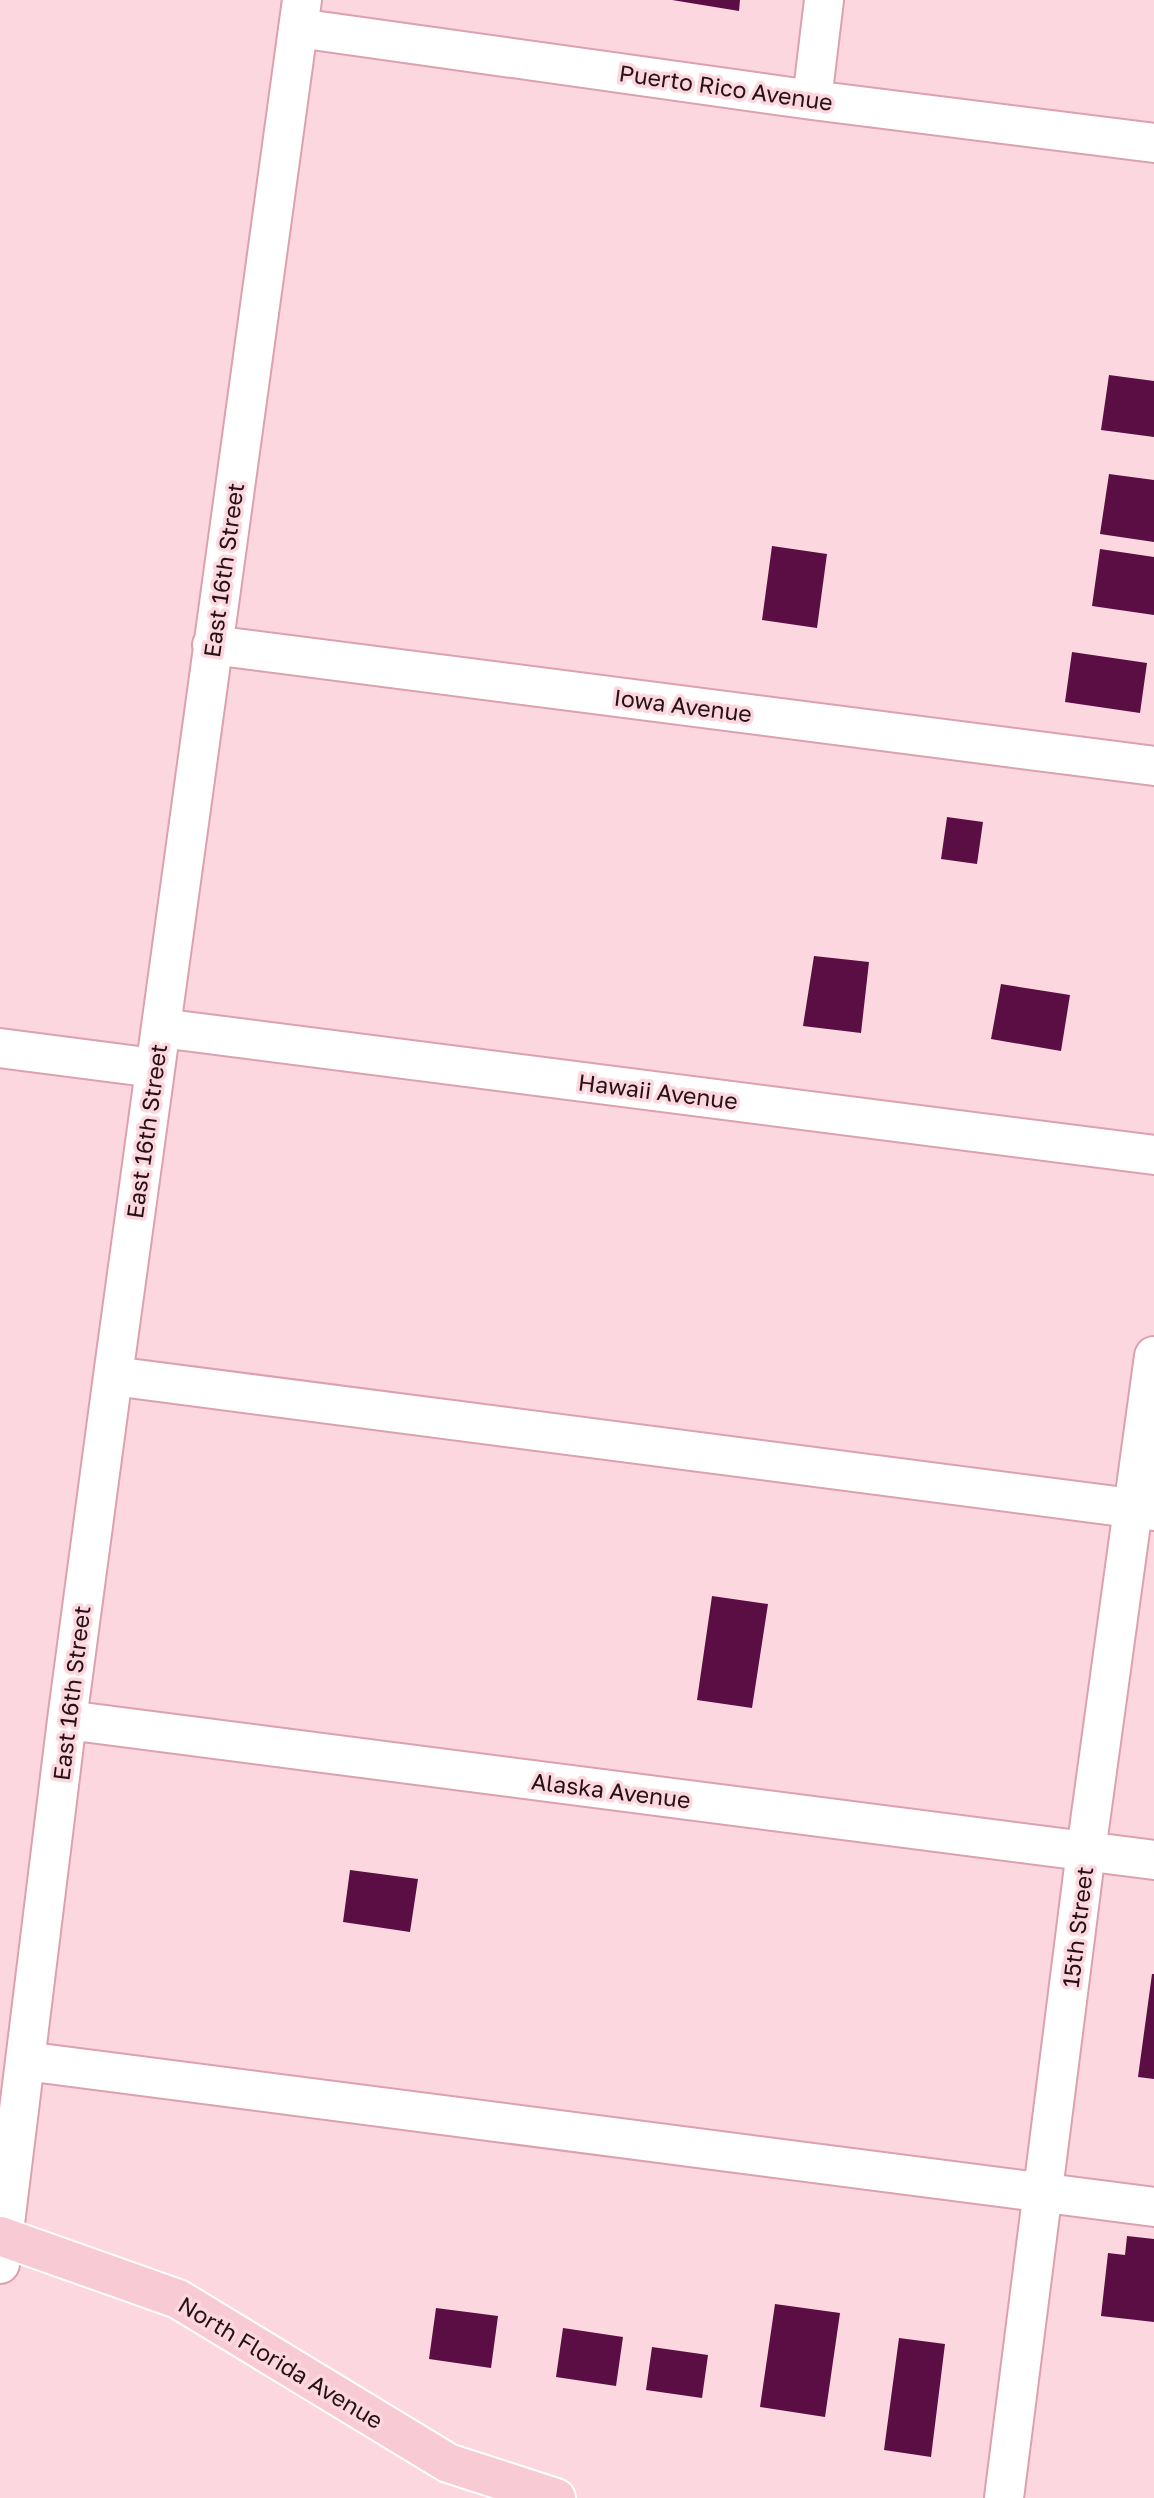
<svg xmlns="http://www.w3.org/2000/svg" width="1154" height="2498" font-family="'Golos Text',sans-serif">
<style>
.building{fill:#5b0e43}
.lines{fill:none;stroke-linecap:round;stroke-linejoin:round}
.minor-casing{stroke:#dba1ae;stroke-width:42}
.major-casing{stroke:#fff;stroke-width:42}
.minor{stroke:#fff;stroke-width:38}
.major{stroke:#f8cad4;stroke-width:38}
.labels{text-anchor:middle;dominant-baseline:central;stroke-width:7;stroke-linejoin:round;paint-order:stroke}
.street-label{font-size:23px;fill:#261116;stroke:#fdd7df}
</style>
<rect width="100%" height="100%" fill="#fdd7df"/>
<!-- building -->
<path class="building" d="M 672,0 L 740,0 L 739,11 Z
M 1109,375 L 1154,381 L 1154,437 L 1101,430 Z
M 1109,474 L 1154,480 L 1154,542 L 1100,534 Z
M 772,546 L 827,554 L 817,628 L 762,620 Z
M 1100,549 L 1154,557 L 1154,615 L 1092,606 Z
M 1072,652 L 1147,663 L 1140,713 L 1065,702 Z
M 947,817 L 983,822 L 977,864 L 941,859 Z
M 814,956 L 869,962 L 861,1033 L 803,1026 Z
M 1001,984 L 1070,995 L 1061,1051 L 991,1039 Z
M 712,1596 L 768,1604 L 752,1708 L 697,1700 Z
M 350,1870 L 418,1879 L 410,1932 L 343,1922 Z
M 1152,1974 L 1154,1974 L 1154,2079 L 1138,2077 Z
M 1127,2236 L 1154,2239 L 1154,2322 L 1101,2316 L 1108,2253 L 1125,2255 Z
M 775,2304 L 840,2313 L 825,2417 L 760,2407 Z
M 436,2308 L 498,2316 L 491,2368 L 429,2359 Z
M 563,2328 L 623,2337 L 616,2386 L 556,2377 Z
M 899,2338 L 945,2344 L 931,2457 L 884,2450 Z
M 652,2347 L 708,2355 L 702,2398 L 646,2390 Z"/>
<g class="lines">
<defs>
<path id="minor" d="M 298,28 L 812,100 L 1154,143
M 812,100 L 824,0
M 212,645 L 1154,766
M 161,1028 L 1154,1155
M 0,1048 L 154,1068
M 113,1376 L 1154,1511
M 67,1720 L 1154,1860
M 25,2061 L 1154,2207
M 0,2264 L 67,1720 L 113,1376 L 302,0
M 1004,2498 L 1086,1851 L 1154,1356"/>
<path id="major" d="M 0,2236 L 178,2299 L 448,2463 L 556,2498"/>
</defs>
<!-- minor casing -->
<use href="#minor" class="minor-casing"/>
<!-- major casing -->
<use href="#major" class="major-casing"/>
<!-- minor -->
<use href="#minor" class="minor"/>
<!-- major -->
<use href="#major" class="major"/>
</g>
<g class="labels">
<!-- street labels -->
<g class="street-label">
<text transform="translate(726 87) rotate(8)">Puerto Rico Avenue</text>
<text transform="translate(223 570) rotate(-82)">East 16th Street</text>
<text transform="translate(683 705) rotate(7)">Iowa Avenue</text>
<text transform="translate(658 1091) rotate(7)">Hawaii Avenue</text>
<text transform="translate(146 1131) rotate(-82)">East 16th Street</text>
<text transform="translate(71 1693) rotate(-83)">East 16th Street</text>
<text transform="translate(611 1790) rotate(7)">Alaska Avenue</text>
<text transform="translate(1077 1927) rotate(-83)">15th Street</text>
<text transform="translate(281 2362) rotate(31)">North Florida Avenue</text>
</g>
</g>
</svg>
